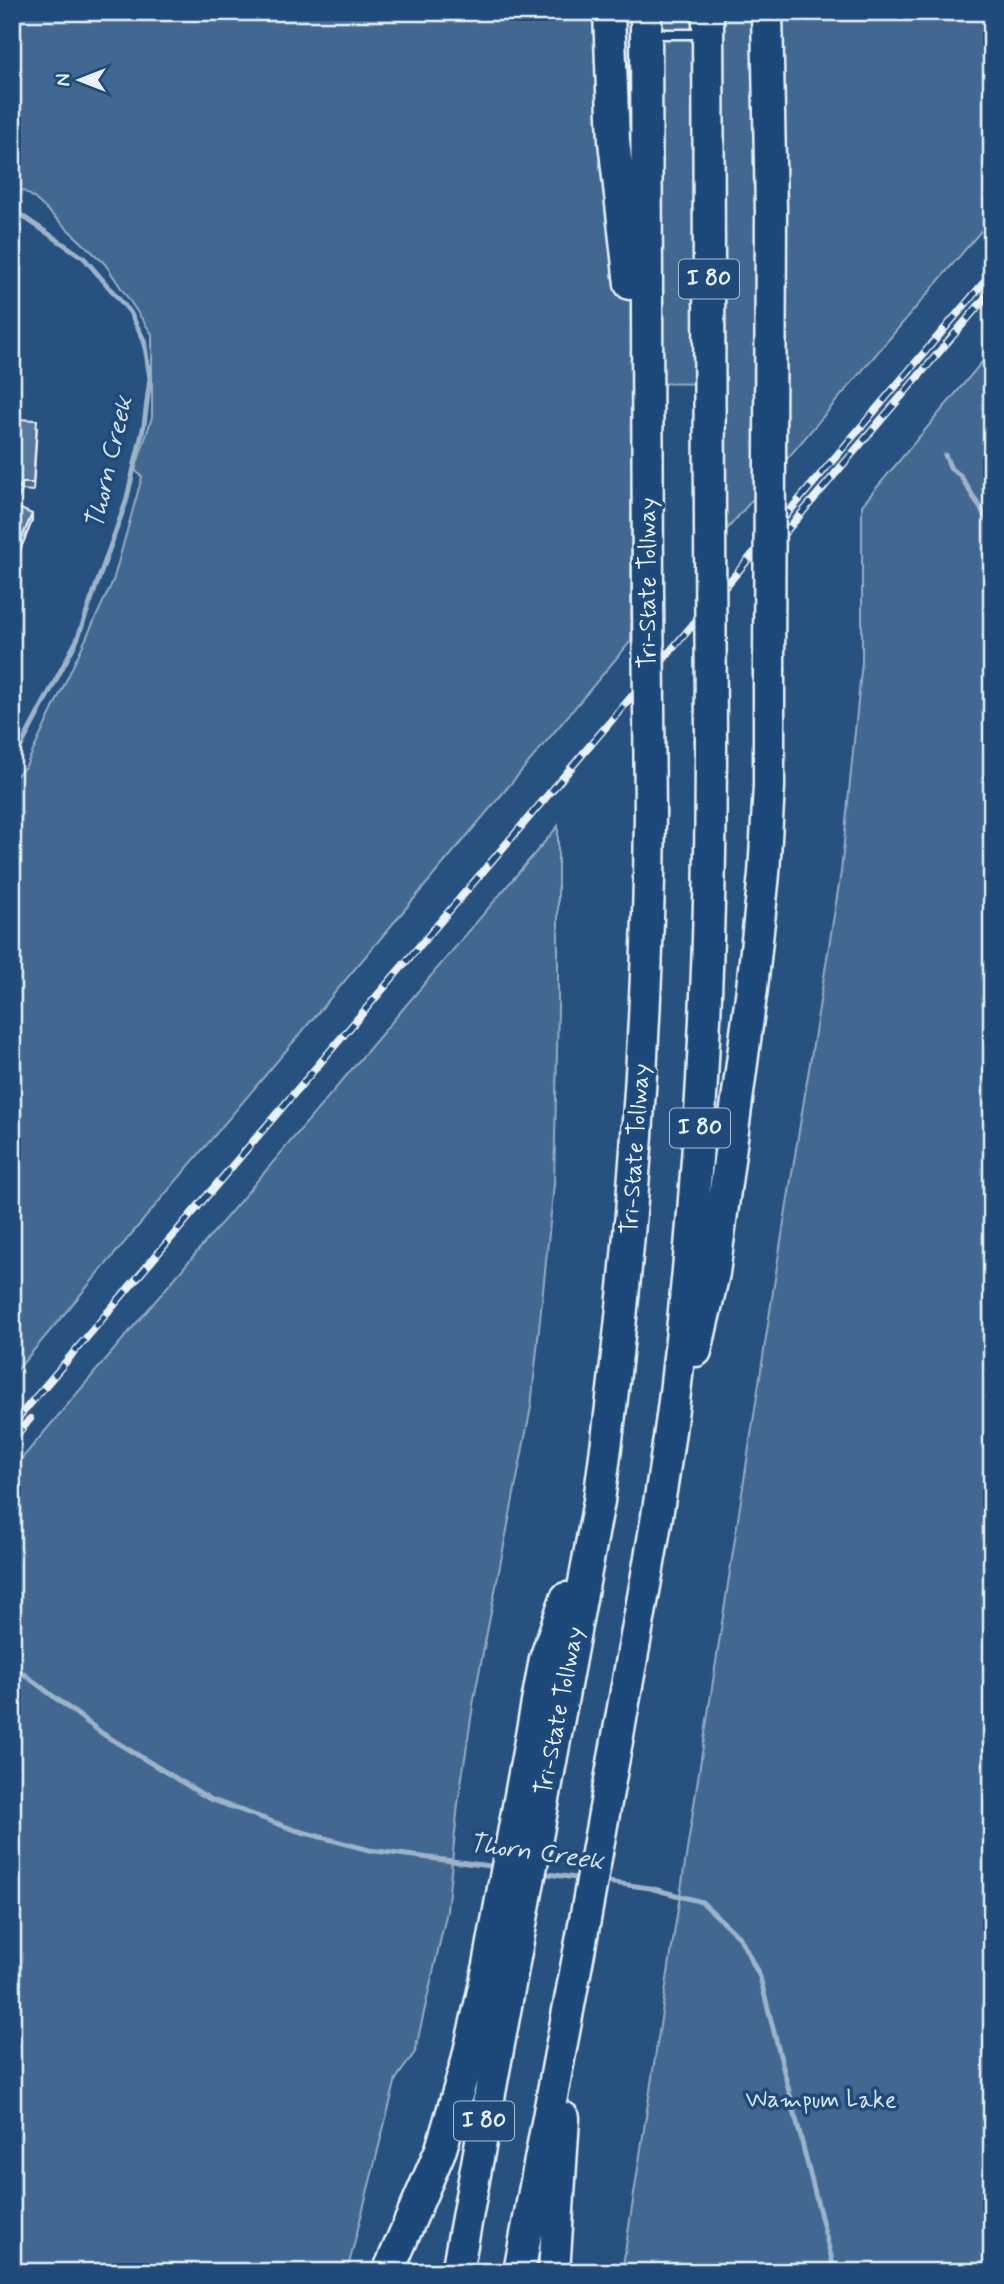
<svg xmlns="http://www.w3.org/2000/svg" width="1004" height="2284" font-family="Mynerve,sans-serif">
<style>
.green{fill:#436891;stroke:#96acc4;stroke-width:2}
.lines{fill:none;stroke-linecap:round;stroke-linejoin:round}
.stream{stroke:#9db3c9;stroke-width:5}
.lane-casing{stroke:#e8f1f8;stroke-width:13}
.highway-casing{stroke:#e8f1f8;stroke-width:35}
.path{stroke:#e8f1f8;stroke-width:2.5;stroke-dasharray:2 5;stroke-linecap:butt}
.lane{stroke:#1f4a7a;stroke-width:8}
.highway{stroke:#1f4a7a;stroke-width:30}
.rail-casing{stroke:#e8f1f8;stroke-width:8}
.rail{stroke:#1f4a7a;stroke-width:5;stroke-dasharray:16;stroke-linecap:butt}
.highway-bridge-casing{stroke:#e8f1f8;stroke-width:35;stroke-linecap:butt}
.highway-bridge{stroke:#1f4a7a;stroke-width:30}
.wall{fill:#4b6787;stroke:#e8f1f8;stroke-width:2}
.shaded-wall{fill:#3d546e;stroke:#e8f1f8;stroke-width:2}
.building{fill:#57789d;stroke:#e8f1f8;stroke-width:2}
.labels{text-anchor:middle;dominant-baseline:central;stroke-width:7;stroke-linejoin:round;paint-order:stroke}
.shield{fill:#1f4a7a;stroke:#acbfd2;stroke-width:2}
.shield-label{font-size:23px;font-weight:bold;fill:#e8f1f8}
.street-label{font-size:24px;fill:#e8f1f8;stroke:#1f4a7a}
.park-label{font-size:24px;fill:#d8e3ee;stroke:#1f4a7a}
.water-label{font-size:26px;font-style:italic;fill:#d5e2ec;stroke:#1f4a7a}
</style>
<rect width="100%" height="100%" fill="#27517f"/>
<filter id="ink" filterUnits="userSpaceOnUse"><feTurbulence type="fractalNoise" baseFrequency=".0143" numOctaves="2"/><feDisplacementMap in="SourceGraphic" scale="14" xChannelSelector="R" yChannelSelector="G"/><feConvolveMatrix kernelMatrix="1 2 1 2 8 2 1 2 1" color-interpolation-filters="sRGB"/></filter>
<g filter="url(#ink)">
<!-- green -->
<path class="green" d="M 12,12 L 992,12 L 992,218 L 724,533 L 721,384 L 632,383 L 631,641 L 12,1376 L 12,780 L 26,766 L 113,581 L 142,477 L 135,470 L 152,417 L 152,334 L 105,264 L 33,197 L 12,184 Z
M 992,350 L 992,2272 L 622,2272 L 777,1266 L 841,872 L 862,661 L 862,505 Z
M 558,826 L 558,1009 L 554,1184 L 531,1407 L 474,1699 L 458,1804 L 447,1911 L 415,2052 L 396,2079 L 348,2268 L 344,2272 L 12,2272 L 12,1470 Z"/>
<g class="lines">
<!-- stream -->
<path class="stream" d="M 12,209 L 84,258 L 130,312 L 144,340 L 150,378 L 144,425 L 126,502 L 77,640 L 12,763
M 945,455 L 951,469 L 960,475 L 992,527
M 12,1665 L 103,1734 L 210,1799 L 295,1830 L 369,1850 L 497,1867
M 541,1873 L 583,1879
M 600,1881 L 650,1888 L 702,1902 L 740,1938 L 760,1977 L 835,2272"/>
<defs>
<path id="lane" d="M 652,34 L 702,34"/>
<path id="highway" d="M 609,12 L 614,141 L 630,284
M 646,12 L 648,596
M 708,12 L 710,524
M 767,12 L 771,212 L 770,457
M 696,1351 L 714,1273 L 752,988 L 764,874 L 769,786 L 769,671
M 388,2272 L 441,2149 L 466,2065 L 489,1965 L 545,1659 L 566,1598
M 457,2272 L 599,1501 C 630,1273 648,1044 650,814
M 519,2272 C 554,2091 587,1911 619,1730 C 639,1618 661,1506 675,1393 C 701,1176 711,962 711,743
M 554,2272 L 564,2118"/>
</defs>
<!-- lane casing -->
<use href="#lane" class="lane-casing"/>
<!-- highway casing -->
<use href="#highway" class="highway-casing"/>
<!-- path -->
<path class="path" d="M 992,972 L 989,1005 L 992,1020"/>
<!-- lane -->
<use href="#lane" class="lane"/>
<!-- highway -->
<use href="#highway" class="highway"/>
<defs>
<path id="rail" d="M 759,563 L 992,290
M 12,1425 L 992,273
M 12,1440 L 30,1419"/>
</defs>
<!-- rail casing -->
<use href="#rail" class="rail-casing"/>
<!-- rail -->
<use href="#rail" class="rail"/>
<defs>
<path id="highway-bridge" d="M 710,524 L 711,743
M 648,596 L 650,814
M 769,671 L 770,457"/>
</defs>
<!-- highway-bridge casing -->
<use href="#highway-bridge" class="highway-bridge-casing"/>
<!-- highway-bridge -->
<use href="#highway-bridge" class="highway-bridge"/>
</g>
<!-- wall -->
<path class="wall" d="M 12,419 L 37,428 L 33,491 L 22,490 L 14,506 L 32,521 L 13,567 Z"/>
<!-- shaded-wall -->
<path class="shaded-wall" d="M 22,483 L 22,490 L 12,510 L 12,502 Z
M 32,514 L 32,521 L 13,567 L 13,559 Z"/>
<!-- building -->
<path class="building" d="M 12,419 L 37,420 L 33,483 L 22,483 L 12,502 Z
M 12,505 L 32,514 L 13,559 L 12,559 Z"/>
</g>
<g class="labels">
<!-- shield labels -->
<g class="shield">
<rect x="679" y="259.5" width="60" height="39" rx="5"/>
<rect x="670" y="1108.5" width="60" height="39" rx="5"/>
<rect x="454" y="2101.5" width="60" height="39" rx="5"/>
</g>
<g class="shield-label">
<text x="709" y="279">I 80</text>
<text x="700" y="1128">I 80</text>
<text x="484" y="2121">I 80</text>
</g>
<!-- street labels -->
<g class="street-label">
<text transform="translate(648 583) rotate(-90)">Tri-State Tollway</text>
<text transform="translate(636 1149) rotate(-86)">Tri-State Tollway</text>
<text transform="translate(560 1711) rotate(-79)">Tri-State Tollway</text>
</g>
<!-- park labels -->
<g class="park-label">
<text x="821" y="2100">Wampum Lake</text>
</g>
<!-- water labels -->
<g class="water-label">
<text transform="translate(110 463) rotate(-77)">Thorn Creek</text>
<text transform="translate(536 1853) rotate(8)">Thorn Creek</text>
</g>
</g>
<!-- margin -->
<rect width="1004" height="2284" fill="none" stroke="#1f4a7a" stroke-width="42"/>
<rect x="21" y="21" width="962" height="2242" fill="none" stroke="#e8f1f8" stroke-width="2.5" filter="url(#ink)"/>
<!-- north arrow -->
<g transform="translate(80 80) rotate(270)" stroke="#1f4a7a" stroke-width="5" paint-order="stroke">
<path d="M0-5L12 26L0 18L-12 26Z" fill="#e8f1f8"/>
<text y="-10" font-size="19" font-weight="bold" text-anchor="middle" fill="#e8f1f8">N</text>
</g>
</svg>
